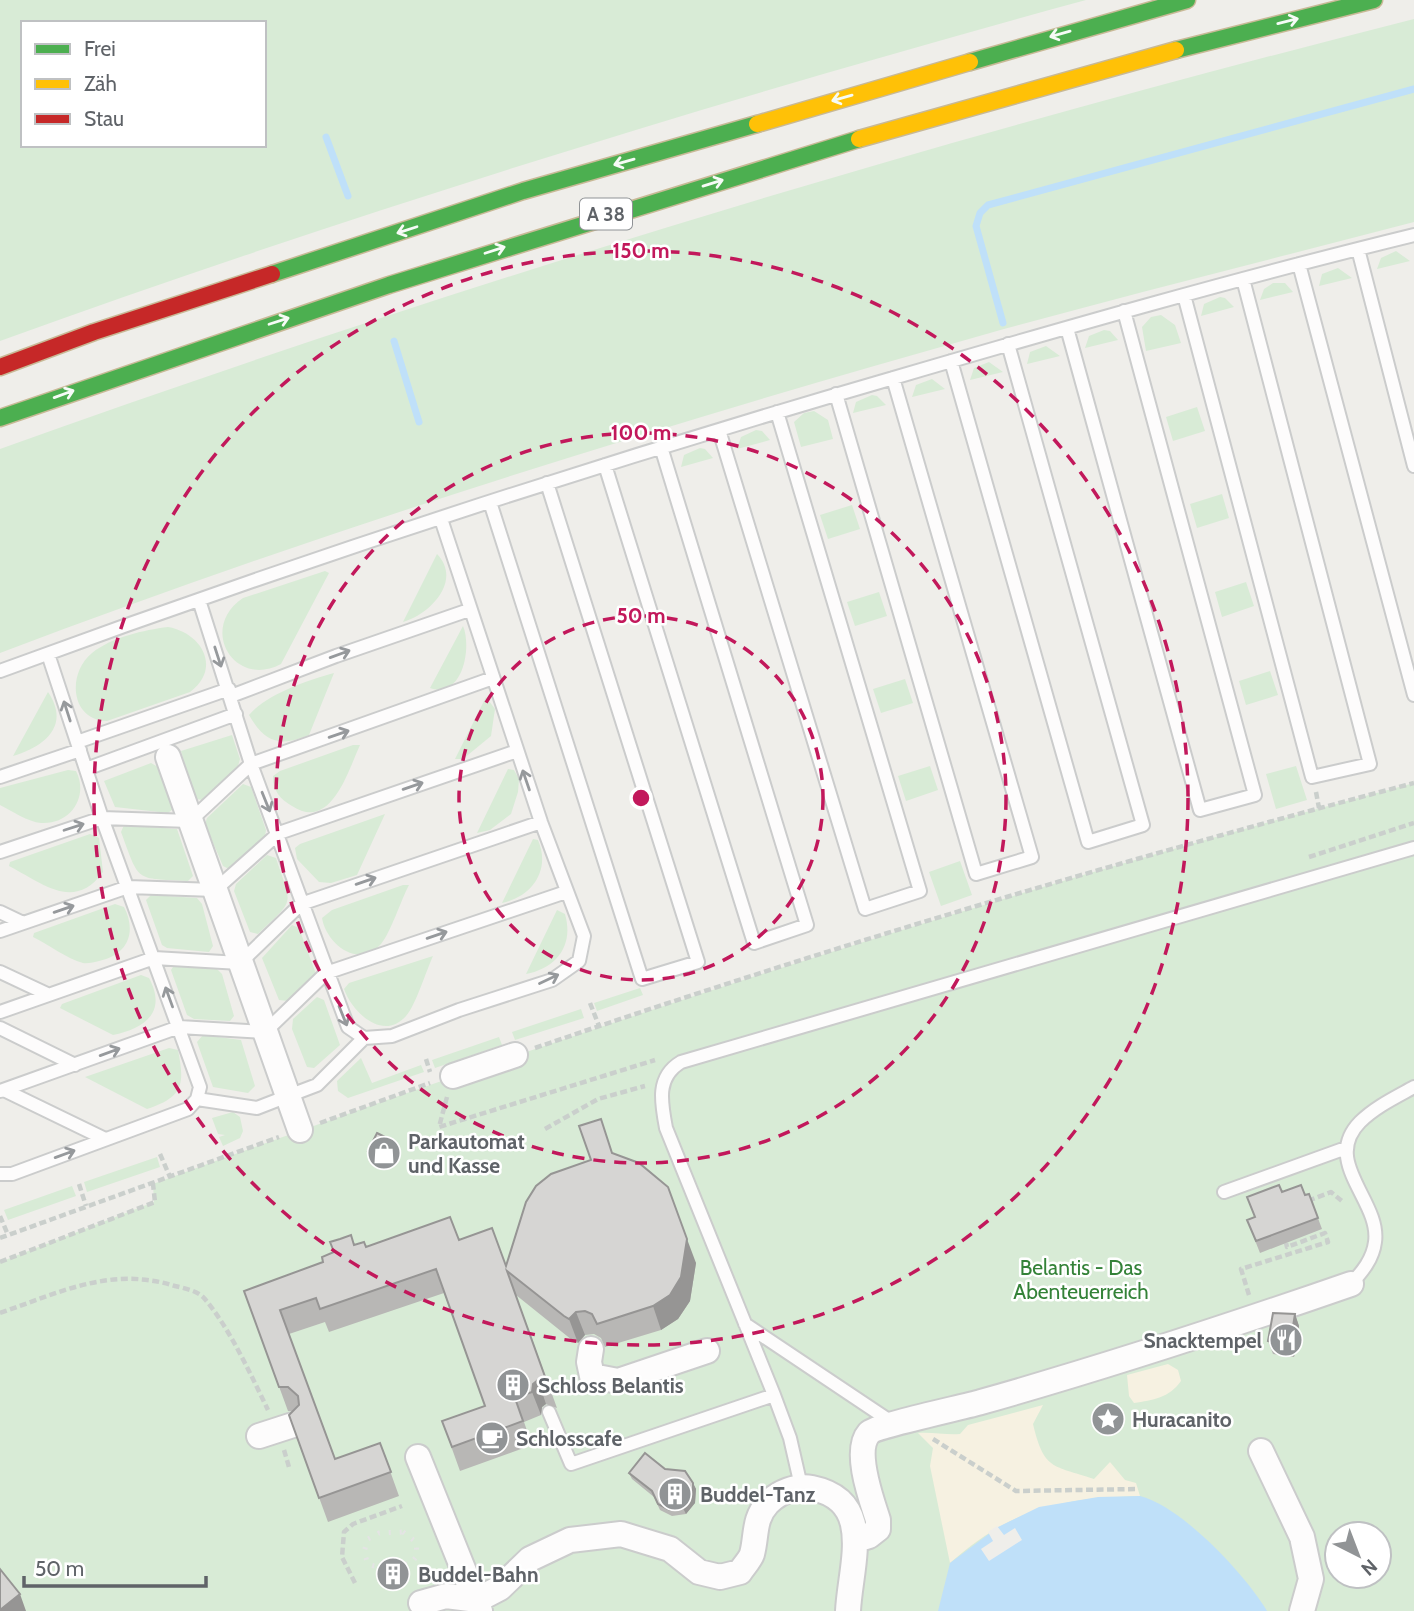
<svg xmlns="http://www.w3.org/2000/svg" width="1414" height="1611" font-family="Cabin,sans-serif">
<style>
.green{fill:#d8ebd6;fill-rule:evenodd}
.sand{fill:#f6f1e1}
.water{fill:#bfe0f9}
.pier{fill:#efeeea}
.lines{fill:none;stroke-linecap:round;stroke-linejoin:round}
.stream{stroke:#bfe0f9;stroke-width:7}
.lane-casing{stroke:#cbcccc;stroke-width:16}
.street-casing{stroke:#cbcccc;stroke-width:28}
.fast-casing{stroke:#c8b996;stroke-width:19}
.slow-casing{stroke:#c8b996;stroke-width:19}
.jam-casing{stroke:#c8b996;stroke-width:19}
.path{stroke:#cacfcc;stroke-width:4.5;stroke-dasharray:7 3.5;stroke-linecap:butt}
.lane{stroke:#fdfcfc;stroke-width:12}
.street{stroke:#fdfcfc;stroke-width:24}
.fast{stroke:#4caf50;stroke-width:16}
.slow{stroke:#ffc107;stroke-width:16}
.jam{stroke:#c62828;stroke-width:16}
.rail{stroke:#e4e4e4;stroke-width:5;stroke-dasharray:2 9;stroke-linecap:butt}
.wall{fill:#b8b7b5}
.shaded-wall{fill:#969594}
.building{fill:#d6d5d3;stroke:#969594;stroke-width:2}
.oneway{stroke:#f6fbf6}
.oneway2{stroke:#96999c}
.ring{fill:none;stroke:#c2185b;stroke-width:3.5;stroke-dasharray:12 9}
.labels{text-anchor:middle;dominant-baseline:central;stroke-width:5;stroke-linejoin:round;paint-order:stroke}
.shield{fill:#fff;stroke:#8f9295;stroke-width:2}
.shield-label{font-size:19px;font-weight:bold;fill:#5f6368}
.poi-label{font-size:21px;font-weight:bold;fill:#5f6368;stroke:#fff;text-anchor:start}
.park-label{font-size:21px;fill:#348238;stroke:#fff}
.centre{fill:#c2185b;stroke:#fff;stroke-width:3.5}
.ring-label{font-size:21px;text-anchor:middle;font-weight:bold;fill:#c2185b;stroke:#fff;stroke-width:5;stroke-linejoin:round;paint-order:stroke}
</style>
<rect width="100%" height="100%" fill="#efeeea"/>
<!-- green -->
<path class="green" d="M 0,0 L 1086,0 C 720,100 357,212 0,341 ZM 23,23 L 264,23 L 264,145 L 23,145 Z
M 1414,19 L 1414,222 C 1273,259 1130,294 990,333 C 656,427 324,530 0,653 L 0,449 C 464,282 936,140 1414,19 Z
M 1396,251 L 1410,261 L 1377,269 L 1381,258 Z
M 1338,268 L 1352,278 L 1319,286 L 1322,274 Z
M 1273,283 L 1285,283 L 1293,292 L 1260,300 L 1264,289 Z
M 1220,297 L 1225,298 L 1234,307 L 1201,316 L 1204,304 Z
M 1161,315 L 1175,325 L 1181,343 L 1146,351 L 1142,327 L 1151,317 Z
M 1104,330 L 1110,331 L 1118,340 L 1085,348 L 1089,336 Z
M 1046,346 L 1060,356 L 1027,364 L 1030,352 Z
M 989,362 L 1003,372 L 970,380 L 974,368 Z
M 932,379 L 945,389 L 912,397 L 916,385 Z
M 872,395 L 877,396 L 886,405 L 853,413 L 856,402 Z
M 1197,407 L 1205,431 L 1173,441 L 1166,417 Z
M 814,411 L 828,420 L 833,439 L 801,447 L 794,422 L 804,413 Z
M 756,430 L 762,431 L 770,440 L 737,449 L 741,437 Z
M 700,448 L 705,449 L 713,458 L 681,467 L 684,455 Z
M 1222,494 L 1229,518 L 1197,528 L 1190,504 Z
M 852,505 L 860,529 L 828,539 L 820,515 Z
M 437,554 C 463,581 429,615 403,622 Z
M 325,571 L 329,573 L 281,664 C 234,689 198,628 243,598 Z
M 1246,582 L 1254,606 L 1222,617 L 1215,592 Z
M 879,592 L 887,616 L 855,626 L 847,602 Z
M 463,626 C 472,647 463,699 430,688 Z
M 168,627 C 202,633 222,668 190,692 L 107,721 C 70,720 67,673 92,653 C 112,637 144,630 168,627 Z
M 1270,671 L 1278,695 L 1246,705 L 1239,681 Z
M 334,673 L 309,735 C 280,747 265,743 249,715 C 267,694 308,680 334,673 Z
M 905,679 L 913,703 L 881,713 L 873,689 Z
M 48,692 C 71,726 44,747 13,756 Z
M 486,697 L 495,709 L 491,736 L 463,759 L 455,759 Z
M 232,735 L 240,759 L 238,766 L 203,800 L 195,799 L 181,751 Z
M 353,745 L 360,745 C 348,771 331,832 292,806 C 280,799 273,791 273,776 L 280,771 Z
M 151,763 L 158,767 L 173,809 L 168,813 L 115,807 L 104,781 Z
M 930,766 L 938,790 L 906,801 L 898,776 Z
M 1296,766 L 1307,800 L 1276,809 L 1266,774 Z
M 508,769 L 514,770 L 519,779 L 518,792 L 511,814 L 490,830 L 477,833 Z
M 68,770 L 76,771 C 89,796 71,825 41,823 C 28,822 12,811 0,805 L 0,788 Z
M 1414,783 L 1414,1611 L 0,1611 L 0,1262 L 154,1202 L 153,1184 C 568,1032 987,895 1414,783 ZM 1337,1534 L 1379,1534 L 1379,1576 L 1337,1576 Z
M 243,784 L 251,787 L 266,830 L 265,837 L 229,869 L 223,866 L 205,824 L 207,818 Z
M 385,814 L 357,875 L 331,883 L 319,882 L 297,859 L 295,848 L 300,844 Z
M 124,825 L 177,829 L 193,876 L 188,881 C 134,878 140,883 121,832 Z
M 90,834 L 99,838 L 103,872 C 74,912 42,883 9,866 L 10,862 Z
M 533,839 L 538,840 C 551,870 532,897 502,903 Z
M 267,855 L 276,858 C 292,907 296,898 258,934 L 250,932 L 234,891 L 236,884 Z
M 960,861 L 972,895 L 941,906 L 929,872 Z
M 403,885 L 409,885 C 401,900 391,932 381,944 C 358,970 326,943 322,918 L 332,910 Z
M 151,895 L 197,898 L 202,904 L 213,946 L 209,952 L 167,948 L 162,945 L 146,900 Z
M 115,904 L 124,907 C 137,932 128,955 99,961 C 95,962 87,964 83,963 C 67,959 48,944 33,937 L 34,933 Z
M 557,910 L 565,914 C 574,945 557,968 526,974 Z
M 292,925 L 299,928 L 316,974 L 288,1001 L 279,1000 L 262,958 Z
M 433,956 C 426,971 416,1005 406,1016 C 383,1042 352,1012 344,989 L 349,983 Z
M 175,964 L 216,968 L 222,974 L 234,1016 L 230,1021 L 194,1019 L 187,1015 L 171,970 Z
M 141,975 L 149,978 C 168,1013 143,1029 113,1035 L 60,1008 L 62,1004 Z
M 640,988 L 643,995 L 597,1011 L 594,1003 Z
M 317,997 L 324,1000 L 340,1045 L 314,1068 L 307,1067 L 292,1029 L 293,1019 Z
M 581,1009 L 584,1018 L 515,1040 L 512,1032 Z
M 203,1035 L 241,1040 L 255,1086 L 248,1093 L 213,1087 L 197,1042 Z
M 499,1037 L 502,1045 L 435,1068 L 432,1060 Z
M 169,1048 L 178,1050 C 185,1085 183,1097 147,1109 L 85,1077 Z
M 361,1058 L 372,1083 L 421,1065 L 424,1072 L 348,1098 L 338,1091 L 337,1081 Z
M 233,1112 L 240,1117 L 243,1131 L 240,1138 L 223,1146 L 219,1137 L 225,1135 L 218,1134 L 212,1118 Z
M 157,1157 L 160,1167 L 87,1192 L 84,1182 Z
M 72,1186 L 76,1196 L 8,1220 L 4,1210 Z"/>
<!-- sand -->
<path class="sand" d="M 1168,1364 L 1178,1370 L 1181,1381 C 1169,1398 1153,1400 1134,1403 L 1129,1396 L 1127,1375 Z
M 1043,1405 L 1033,1424 C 1044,1470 1052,1465 1094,1479 L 1110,1462 L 1125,1480 L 1136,1483 L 1140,1496 C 1060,1498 1011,1509 950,1563 L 930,1466 L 933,1448 L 918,1433 C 933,1432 945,1435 960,1434 L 968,1425 Z"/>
<!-- water -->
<path class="water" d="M 1140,1496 C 1181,1506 1245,1574 1267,1611 L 938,1611 L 950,1563 L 998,1527 L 1039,1507 L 1098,1497 Z"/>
<!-- pier -->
<path class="pier" d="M 997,1526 L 1004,1535 L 1015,1528 L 1022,1540 L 989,1561 L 981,1549 L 993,1541 L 988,1532 Z"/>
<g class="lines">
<!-- stream -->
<path class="stream" d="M 326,137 L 348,196
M 1003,323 L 976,226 L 980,213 L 988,205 L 1414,89
M 394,341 L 419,422"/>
<defs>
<path id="lane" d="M 1358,249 L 1414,466
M 1299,264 L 1414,695
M 1184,295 L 1312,777 L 1370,764 L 1243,279
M 1067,328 L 1200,810 L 1255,795 L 1124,311
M 951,361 L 1088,842 L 1143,825 L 1008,344
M 836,394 L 976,874 L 1032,857 L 893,378
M 719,430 L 865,909 L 920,891 L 777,412
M 605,465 L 754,943 L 807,925 L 661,447
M 490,502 L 642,979 L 698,962 L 547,483
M 199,600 L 251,764 L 348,1027 L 364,1038 L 392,1036 L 459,1010 L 552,980 L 579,961 L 584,936 L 541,822 L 441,519
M 0,671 C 293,563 590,466 890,379 C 1064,328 1238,278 1414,235
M 231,696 L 336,656 L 469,610
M 77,742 L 229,689
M 86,769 L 236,714
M 0,777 L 80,750
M 0,852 L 102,818 L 190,821 L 251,764 L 493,678
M 0,912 L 23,923
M 0,931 L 128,887 L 215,890 L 279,833 L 517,751
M 0,972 L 47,994
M 0,1012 L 154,958 L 240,963 L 301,904 L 541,822
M 0,1028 L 75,1065
M 4,1090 L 105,1139
M 0,1091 L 179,1027 L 265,1032 L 326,973 L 566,892
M 197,1099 L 257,1108 L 288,1096 L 317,1085 L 364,1038
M 0,1174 L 12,1174 L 188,1109 L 197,1099 L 200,1087 L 102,818 L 48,654
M 1224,1192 L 1346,1148
M 1351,1284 C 1362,1272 1373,1259 1375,1242 C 1381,1201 1321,1162 1360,1122 C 1375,1107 1396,1097 1414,1087
M 745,1324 L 893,1423
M 549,1412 L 571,1464 L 774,1395
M 801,1486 L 790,1438 L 774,1395 L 666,1128 C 661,1102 656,1077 681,1062 L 1414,848"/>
<path id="street" d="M 168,757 L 300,1130
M 453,1076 L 515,1055
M 591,1349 L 589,1362 L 592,1376 L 618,1381 L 707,1351
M 259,1436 L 293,1425
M 1261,1451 L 1302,1537 L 1311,1579 L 1302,1611
M 418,1457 L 480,1611
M 856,1540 L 869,1536 L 878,1529 L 878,1520 C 872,1501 853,1451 869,1433 C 875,1426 964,1407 981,1402 C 1105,1367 1230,1326 1351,1284
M 421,1603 L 446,1596 L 477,1600 L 500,1588 L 530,1559 L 570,1540 L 621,1534 L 670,1549 L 699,1572 L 720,1577 L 740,1572 C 743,1567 750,1560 752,1554 C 757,1536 753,1519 768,1503 C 779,1492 796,1485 812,1488 C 876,1501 850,1566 848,1611"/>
<path id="fast" d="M 1176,50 L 1374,0
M 970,62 L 1187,0
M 272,274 L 523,191 L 757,124
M 0,418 L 389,285 L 859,139"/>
<path id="slow" d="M 757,124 L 970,62
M 859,139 L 1176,50"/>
<path id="jam" d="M 0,367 L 94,332 L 272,274"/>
</defs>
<!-- lane casing -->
<use href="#lane" class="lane-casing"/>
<!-- street casing -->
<use href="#street" class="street-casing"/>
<!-- fast casing -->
<use href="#fast" class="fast-casing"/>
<!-- slow casing -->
<use href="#slow" class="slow-casing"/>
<!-- jam casing -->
<use href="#jam" class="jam-casing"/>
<!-- path -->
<path class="path" d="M 1316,792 L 1319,808
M 1309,857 L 1414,823
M 590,1003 L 599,1026
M 535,1048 C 825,948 1118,861 1414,783
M 426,1059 L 430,1072
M 447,1097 L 439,1127 L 655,1060
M 320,1123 L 430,1083
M 545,1129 L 598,1099 L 645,1086
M 160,1154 L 170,1177
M 79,1184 L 86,1206
M 1308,1201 L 1331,1192 L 1343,1202
M 0,1216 L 8,1235
M 0,1238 L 279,1137
M 0,1262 L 155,1202 L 153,1184
M 1249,1295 L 1241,1269 L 1328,1242 L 1325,1233 L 1287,1247 L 1286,1243
M 0,1313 C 61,1292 111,1266 175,1286 C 184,1288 198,1291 204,1298 C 229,1327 251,1375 268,1410
M 933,1439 L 1016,1491 L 1137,1489
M 284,1450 L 289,1467
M 355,1583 L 342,1557 L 344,1532 L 353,1524 L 402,1506"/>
<!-- lane -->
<use href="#lane" class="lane"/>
<!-- street -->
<use href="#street" class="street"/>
<!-- fast -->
<use href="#fast" class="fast"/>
<!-- slow -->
<use href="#slow" class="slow"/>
<!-- jam -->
<use href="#jam" class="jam"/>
<!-- rail -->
<path class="rail" d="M 403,1532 L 416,1542 L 417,1556 L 410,1564 L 374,1566 L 368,1564 L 364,1552 L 368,1539 L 379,1533 Z"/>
</g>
<!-- wall -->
<path class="wall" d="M 398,1148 L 388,1166 L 370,1157 L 368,1151 Z
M 613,1153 L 696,1263 L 690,1301 L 678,1319 L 661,1330 L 605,1347 L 601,1338 L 594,1334 L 585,1335 L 578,1343 L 572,1340 L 516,1295 L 557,1408 L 546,1404 L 542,1407 L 541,1415 L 524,1422 L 532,1445 L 460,1471 L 442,1421 L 485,1406 L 444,1293 L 329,1332 L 325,1322 L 289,1334 L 335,1459 L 380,1443 L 399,1496 L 328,1522 L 289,1415 L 293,1411 L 288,1411 L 244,1291 L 366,1247 L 459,1240 L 506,1265 Z
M 1282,1192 L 1305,1195 L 1309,1194 L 1322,1229 L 1260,1253 L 1247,1220 L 1255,1217 Z
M 1295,1314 L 1299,1326 L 1294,1357 L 1273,1354 L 1268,1341 Z
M 665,1469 L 693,1483 L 696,1489 L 695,1503 L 686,1514 L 672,1516 L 660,1510 L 654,1497 L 632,1479 L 629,1473 Z"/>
<!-- shaded-wall -->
<path class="shaded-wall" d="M 395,1142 L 398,1148 L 388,1166 L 386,1160 Z
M 687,1239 L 696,1263 L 690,1301 L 678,1319 L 661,1330 L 653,1306 Z
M 576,1312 L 585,1335 L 578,1343 L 569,1319 Z
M 1295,1314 L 1299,1326 L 1294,1357 L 1290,1345 Z
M 538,1380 L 546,1404 L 542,1407 L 541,1415 L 532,1392 L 533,1384 Z
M 693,1483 L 696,1489 L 695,1503 L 686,1514 L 683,1508 Z
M 20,1594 L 26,1611 L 0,1611 L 0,1610 Z"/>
<!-- building -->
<path class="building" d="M 601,1119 L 612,1153 L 639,1163 L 668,1187 L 687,1239 L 681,1277 L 670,1295 L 653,1306 L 597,1324 L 592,1314 L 585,1311 L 576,1312 L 569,1319 L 564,1316 L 507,1271 L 548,1385 L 538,1380 L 533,1384 L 532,1392 L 515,1398 L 523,1421 L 452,1447 L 442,1421 L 485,1406 L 436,1269 L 320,1309 L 316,1298 L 280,1310 L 335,1459 L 380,1443 L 391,1472 L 319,1498 L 289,1415 L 299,1405 L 298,1396 L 288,1387 L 279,1387 L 244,1291 L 323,1262 L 322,1257 L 334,1252 L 330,1242 L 340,1239 L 351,1235 L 354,1245 L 364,1242 L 366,1247 L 450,1217 L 459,1240 L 492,1228 L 506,1266 L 526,1202 L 536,1186 L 551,1174 L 591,1160 L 579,1126 Z
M 377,1133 L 395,1142 L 386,1160 L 368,1151 Z
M 1279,1185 L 1282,1192 L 1301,1185 L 1305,1195 L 1309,1194 L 1318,1218 L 1256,1241 L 1247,1220 L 1255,1217 L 1247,1197 Z
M 1273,1313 L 1295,1314 L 1290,1345 L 1268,1341 Z
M 645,1453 L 665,1469 L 685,1471 L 693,1483 L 693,1497 L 683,1508 L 670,1510 L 658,1504 L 652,1491 L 629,1473 Z
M 0,1569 L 20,1594 L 0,1610 Z"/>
<!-- one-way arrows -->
<defs><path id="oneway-shaft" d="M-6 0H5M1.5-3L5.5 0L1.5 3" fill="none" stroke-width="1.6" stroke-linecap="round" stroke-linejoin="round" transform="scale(1.75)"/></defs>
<g class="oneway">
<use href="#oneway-shaft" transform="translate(1288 21) rotate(-14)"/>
<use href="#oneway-shaft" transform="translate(1060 34) rotate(164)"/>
<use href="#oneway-shaft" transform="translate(842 98) rotate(164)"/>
<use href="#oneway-shaft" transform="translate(624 162) rotate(164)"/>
<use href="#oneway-shaft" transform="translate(713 183) rotate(-17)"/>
<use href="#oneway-shaft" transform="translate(407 230) rotate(162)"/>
<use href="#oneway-shaft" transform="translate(495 250) rotate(-18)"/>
<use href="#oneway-shaft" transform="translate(279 321) rotate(-18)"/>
<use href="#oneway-shaft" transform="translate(64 394) rotate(-20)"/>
</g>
<g class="oneway2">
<use href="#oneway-shaft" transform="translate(340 654) rotate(-20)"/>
<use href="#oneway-shaft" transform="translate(218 657) rotate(72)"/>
<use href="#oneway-shaft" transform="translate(67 711) rotate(-108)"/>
<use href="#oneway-shaft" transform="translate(339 734) rotate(-19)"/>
<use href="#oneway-shaft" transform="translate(526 780) rotate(-109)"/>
<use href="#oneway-shaft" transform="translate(413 786) rotate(-19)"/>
<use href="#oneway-shaft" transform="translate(266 802) rotate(68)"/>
<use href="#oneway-shaft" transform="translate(74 827) rotate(-18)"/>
<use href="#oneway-shaft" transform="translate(366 881) rotate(-19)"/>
<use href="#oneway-shaft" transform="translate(64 909) rotate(-19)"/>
<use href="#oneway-shaft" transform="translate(437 935) rotate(-19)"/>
<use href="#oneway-shaft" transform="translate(549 979) rotate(-25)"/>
<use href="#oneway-shaft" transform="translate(169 997) rotate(-110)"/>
<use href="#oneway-shaft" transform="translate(343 1016) rotate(68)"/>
<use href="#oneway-shaft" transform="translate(110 1052) rotate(-20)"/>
<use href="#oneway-shaft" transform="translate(65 1154) rotate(-20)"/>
</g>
<!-- distance rings -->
<g class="ring">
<circle cx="641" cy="798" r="182"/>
<circle cx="641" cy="798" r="365"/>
<circle cx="641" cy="798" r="547"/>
</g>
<!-- icons -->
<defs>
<symbol id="shop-disc" viewBox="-11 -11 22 22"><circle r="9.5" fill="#919496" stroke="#fff"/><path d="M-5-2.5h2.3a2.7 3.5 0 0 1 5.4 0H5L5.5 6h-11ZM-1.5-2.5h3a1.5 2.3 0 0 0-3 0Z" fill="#fff"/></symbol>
<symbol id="restaurant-disc" viewBox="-11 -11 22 22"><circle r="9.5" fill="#919496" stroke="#fff"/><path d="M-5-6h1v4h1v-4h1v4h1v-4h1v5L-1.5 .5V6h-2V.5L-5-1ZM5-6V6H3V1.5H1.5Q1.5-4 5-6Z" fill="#fff"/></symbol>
<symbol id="building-disc" viewBox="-11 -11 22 22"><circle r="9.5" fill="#919496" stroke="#fff"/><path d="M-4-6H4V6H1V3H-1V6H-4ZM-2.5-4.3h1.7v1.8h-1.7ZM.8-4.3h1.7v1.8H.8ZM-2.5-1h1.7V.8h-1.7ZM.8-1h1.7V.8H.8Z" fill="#fff"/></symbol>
<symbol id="sight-disc" viewBox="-11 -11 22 22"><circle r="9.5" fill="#919496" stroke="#fff"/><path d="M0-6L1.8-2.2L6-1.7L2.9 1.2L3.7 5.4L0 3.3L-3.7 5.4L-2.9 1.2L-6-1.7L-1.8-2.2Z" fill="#fff"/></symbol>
<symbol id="cafe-disc" viewBox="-11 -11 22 22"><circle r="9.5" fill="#919496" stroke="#fff"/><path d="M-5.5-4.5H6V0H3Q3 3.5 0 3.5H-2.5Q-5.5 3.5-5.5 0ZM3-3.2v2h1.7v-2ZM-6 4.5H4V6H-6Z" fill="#fff"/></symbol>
</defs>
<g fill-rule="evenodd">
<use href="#shop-disc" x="365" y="1134" width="38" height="38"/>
<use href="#restaurant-disc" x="1267" y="1321" width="38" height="38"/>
<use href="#building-disc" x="494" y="1366" width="38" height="38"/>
<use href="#sight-disc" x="1089" y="1400" width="38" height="38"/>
<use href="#cafe-disc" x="473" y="1419" width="38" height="38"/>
<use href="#building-disc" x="656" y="1475" width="38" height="38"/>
<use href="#building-disc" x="374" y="1555" width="38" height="38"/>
</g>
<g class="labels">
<!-- shield labels -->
<rect class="shield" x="580" y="198.5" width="52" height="31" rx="5"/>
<g class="shield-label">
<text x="606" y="214">A 38</text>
</g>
<!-- poi labels -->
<g class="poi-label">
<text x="408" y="1141">Parkautomat<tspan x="408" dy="24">und Kasse</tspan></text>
<text x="1262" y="1340" text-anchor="end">Snacktempel</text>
<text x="538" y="1385">Schloss Belantis</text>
<text x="1132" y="1419">Huracanito</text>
<text x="516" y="1438">Schlosscafe</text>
<text x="700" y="1494">Buddel-Tanz</text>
<text x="418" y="1574">Buddel-Bahn</text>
</g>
<!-- park labels -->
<g class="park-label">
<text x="1081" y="1267">Belantis - Das<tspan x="1081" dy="24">Abenteuerreich</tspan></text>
</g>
</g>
<circle cx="641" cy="798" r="10" class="centre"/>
<g class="ring-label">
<text x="641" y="258">150 m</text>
<text x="641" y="440">100 m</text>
<text x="641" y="623">50 m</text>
</g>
<!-- legend -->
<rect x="21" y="21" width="245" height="126" fill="#ffffff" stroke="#bfc1c3" stroke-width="2"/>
<rect x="35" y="44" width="35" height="10" fill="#4caf50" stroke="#bfc1c3" stroke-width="2"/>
<text x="84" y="56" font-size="21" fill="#5f6368">Frei</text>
<rect x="35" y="79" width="35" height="10" fill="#ffc107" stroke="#bfc1c3" stroke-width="2"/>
<text x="84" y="91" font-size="21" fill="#5f6368">Zäh</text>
<rect x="35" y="114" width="35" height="10" fill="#c62828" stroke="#bfc1c3" stroke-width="2"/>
<text x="84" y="126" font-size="21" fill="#5f6368">Stau</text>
<!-- north arrow -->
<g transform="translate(1358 1555) rotate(138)"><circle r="33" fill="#ffffff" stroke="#bfc1c3" stroke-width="2"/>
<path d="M0-5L12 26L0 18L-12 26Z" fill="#919496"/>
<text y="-10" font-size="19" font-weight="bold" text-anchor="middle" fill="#5f6368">N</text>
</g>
<!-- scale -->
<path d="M24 1576v10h182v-10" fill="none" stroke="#5f6368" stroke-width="3.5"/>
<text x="35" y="1576" font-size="21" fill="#5f6368" stroke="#ffffff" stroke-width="5" paint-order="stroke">50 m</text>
</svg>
